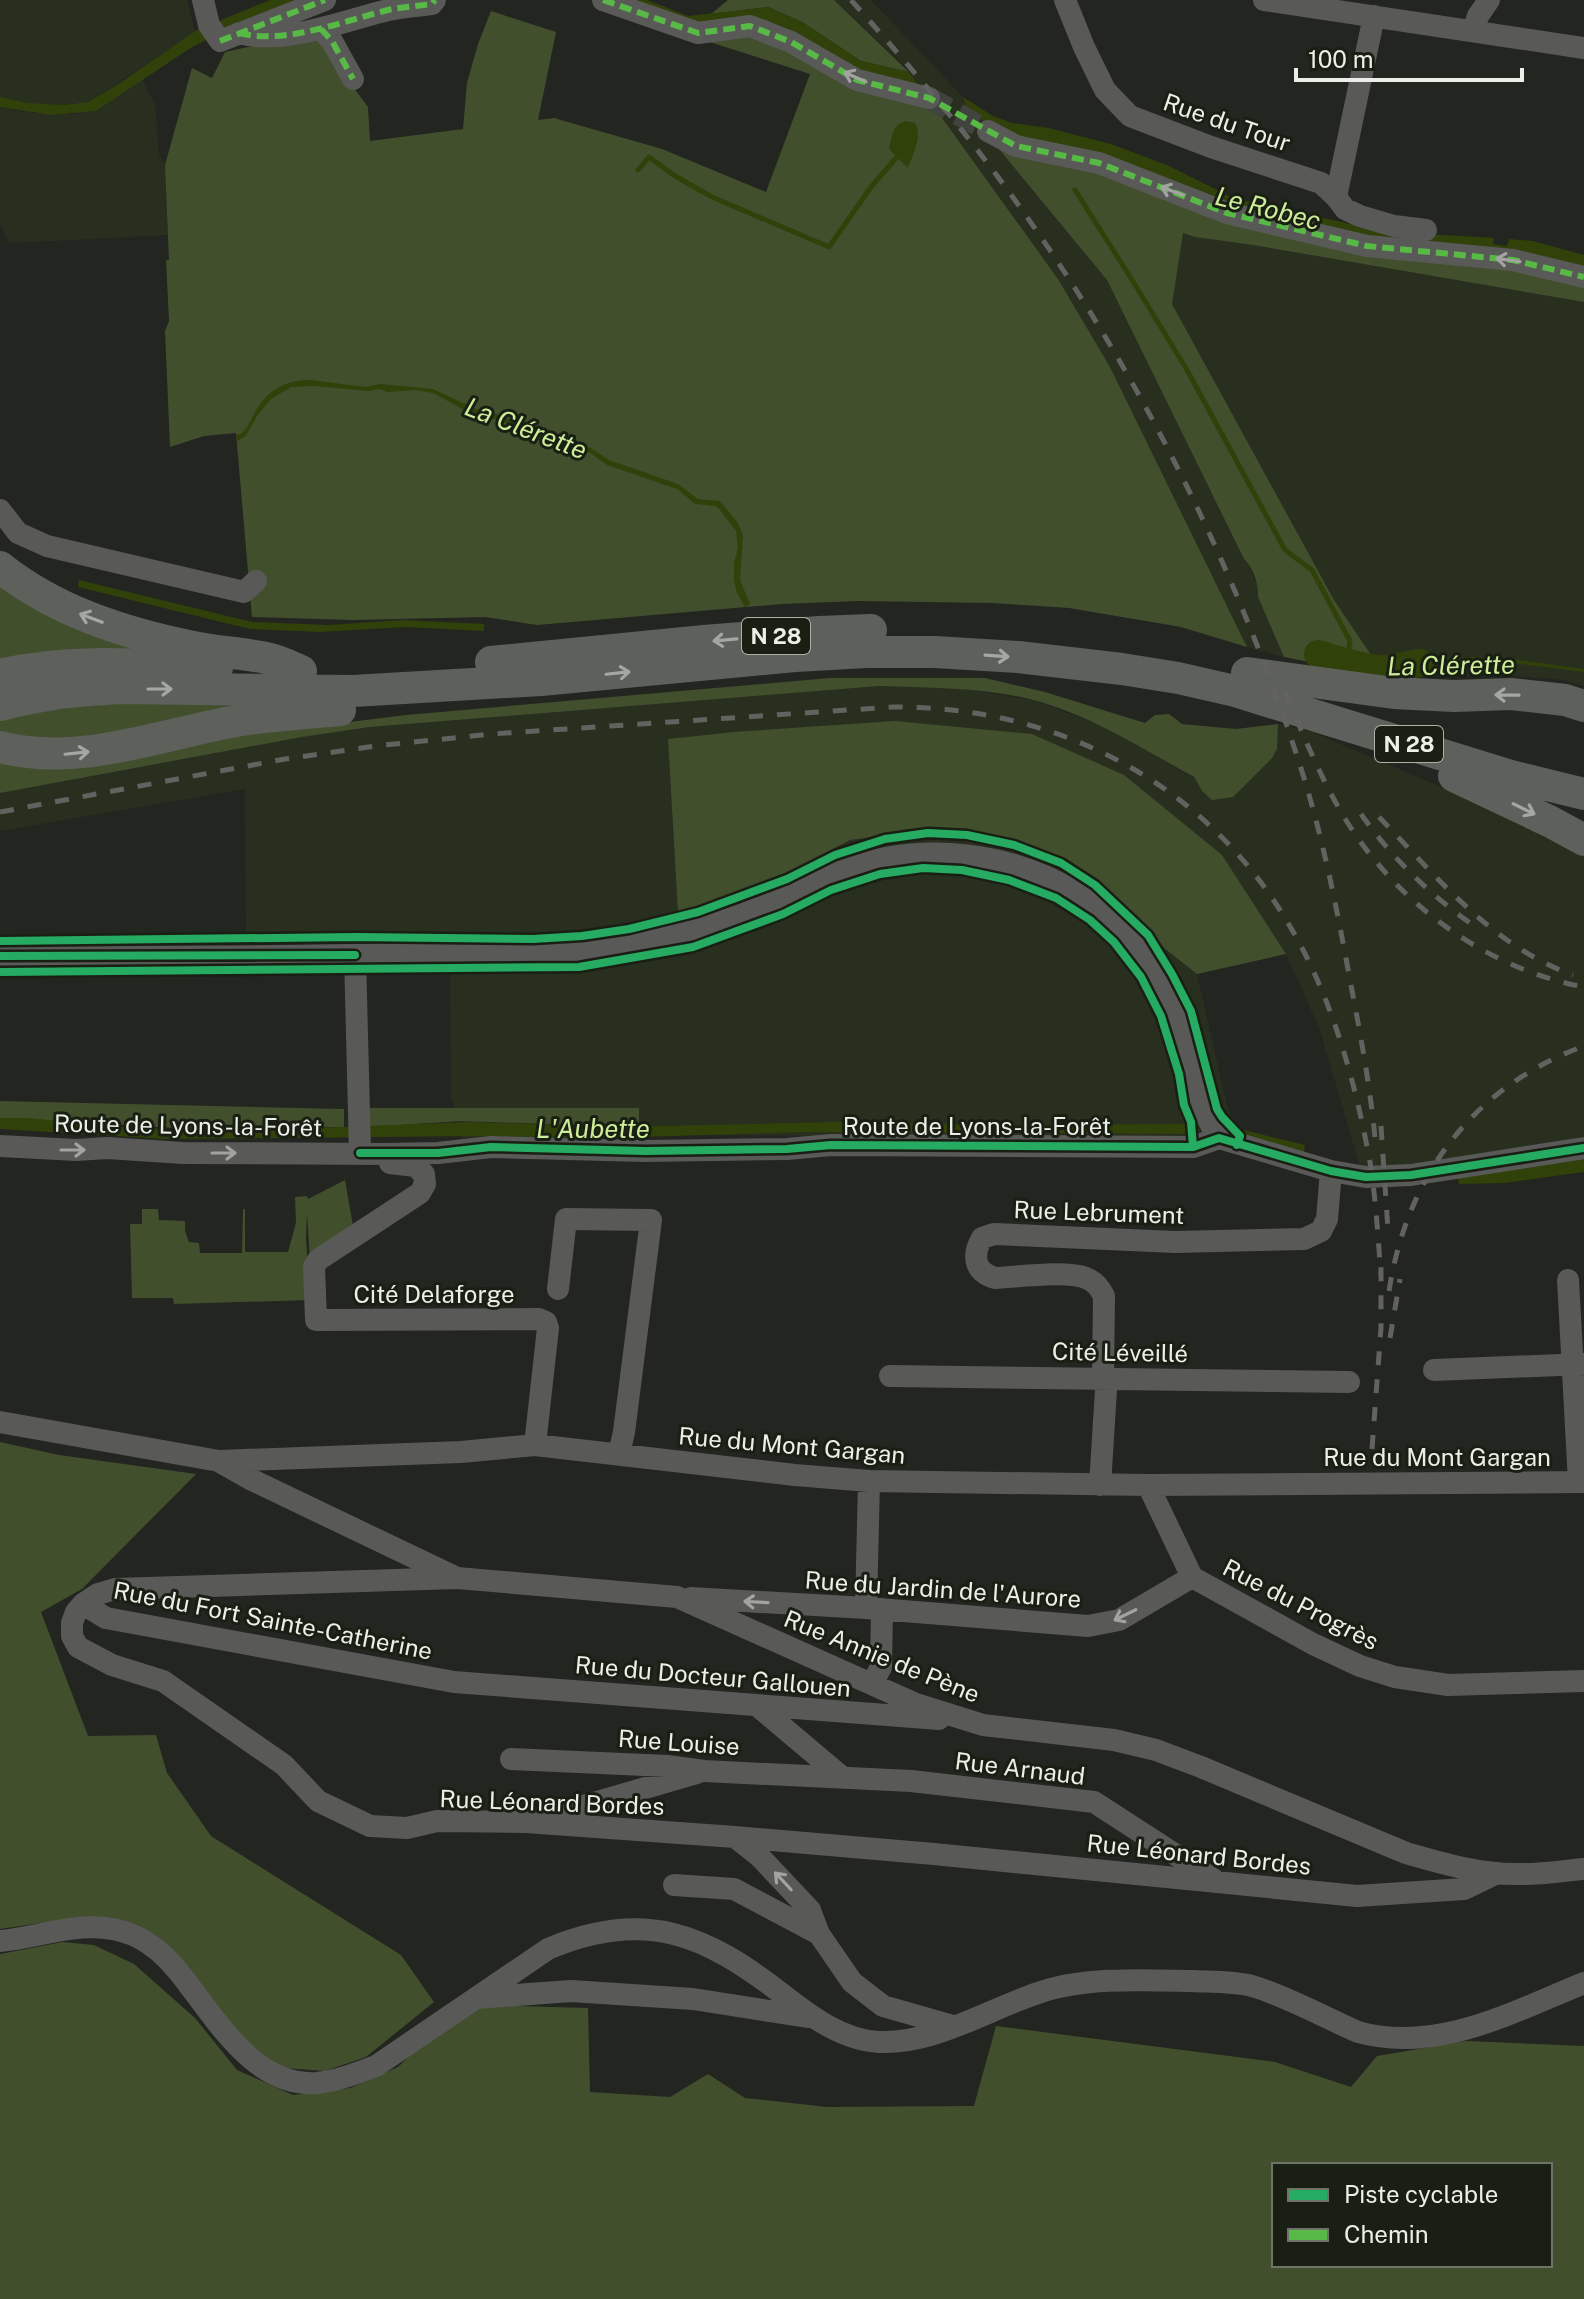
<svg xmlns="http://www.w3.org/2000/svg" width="1584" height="2299" font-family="'Public Sans',sans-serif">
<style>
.built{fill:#292f1f}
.green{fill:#424f2d;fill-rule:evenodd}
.water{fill:#31410a}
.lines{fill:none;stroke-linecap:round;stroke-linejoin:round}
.stream{stroke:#31410a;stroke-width:5}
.river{stroke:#31410a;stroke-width:28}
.minor-tunnel{stroke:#41433e;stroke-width:22;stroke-dasharray:22 11;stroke-linecap:butt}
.minor{stroke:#595958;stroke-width:22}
.highway{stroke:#5e605c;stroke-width:32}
.rail{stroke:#626361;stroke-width:5;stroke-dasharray:14 14;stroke-linecap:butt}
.quiet{stroke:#58b947;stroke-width:6;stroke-dasharray:12 6;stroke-linecap:butt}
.cycleway-casing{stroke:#1a1f14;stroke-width:13}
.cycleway{stroke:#26ab63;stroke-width:8}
.oneway{stroke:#a2a4a0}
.oneway2{stroke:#a4a8a2}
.labels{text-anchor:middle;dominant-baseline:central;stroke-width:6;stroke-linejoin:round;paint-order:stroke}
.shield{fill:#1a1f14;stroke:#acb1a8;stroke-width:2}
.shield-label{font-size:22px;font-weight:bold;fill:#ebefe7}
.street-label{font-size:24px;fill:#ebefe7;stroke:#1a1f14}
.water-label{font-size:26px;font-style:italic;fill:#cded99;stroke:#1a1f14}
</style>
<rect width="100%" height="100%" fill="#232520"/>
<!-- built -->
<path class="built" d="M 0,0 L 187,0 L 195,32 L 151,62 L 88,102 L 63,105 L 31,104 L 32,113 L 72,114 L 96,111 L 142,80 L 155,103 L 159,154 L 165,165 L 168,235 L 13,243 L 9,242 L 0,225 L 0,107 L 24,112 L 24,102 L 0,97 Z
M 834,0 L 871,0 L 963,97 L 968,113 L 983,122 L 995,143 L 1107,280 L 1244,559 L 1248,562 L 1259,589 L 1258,597 L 1284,657 L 1247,647 L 1110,367 L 1058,279 L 905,66 Z
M 1111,201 L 1195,237 L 1253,245 L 1584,302 L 1584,686 L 1559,679 L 1496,675 L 1386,677 L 1334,600 L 1172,304 Z
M 879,686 L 957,688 L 1033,700 L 1101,725 L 1194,778 L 1202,791 L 1277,749 L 1278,724 L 1312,732 L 1547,832 L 1584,857 L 1584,1138 L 1364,1181 L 1320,1030 L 1286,954 L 1222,855 L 733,732 L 668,739 L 678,912 L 700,907 L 772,881 L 850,840 L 940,828 L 1042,852 L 1197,974 L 1227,1105 L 1239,1139 L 689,1135 L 461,1138 L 461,1121 L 451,1099 L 450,977 L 458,935 L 246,940 L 245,789 L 0,831 L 0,793 L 302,737 L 370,727 Z"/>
<!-- green -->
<path class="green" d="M 728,0 L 834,0 L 909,72 L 861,61 L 802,22 L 768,7 L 711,14 Z
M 491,11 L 556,32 L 538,120 L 554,118 L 662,149 L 766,192 L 810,74 L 700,39 L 747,20 L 765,19 L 802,35 L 844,65 L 879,77 L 917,83 L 1058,279 L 1110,367 L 1247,647 L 1181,627 L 1069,608 L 992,603 L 858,601 L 782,604 L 537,625 L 485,617 L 353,620 L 252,617 L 236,433 L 204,436 L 170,447 L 165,331 L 169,321 L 166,260 L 169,260 L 165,165 L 192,68 L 212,78 L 225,52 L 313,33 L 368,107 L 370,141 L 463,129 L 467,83 L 478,44 Z
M 994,143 L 1135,166 L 1167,178 L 1231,209 L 1584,266 L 1584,302 L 1253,245 L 1195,237 L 1183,233 L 1172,304 L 1334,600 L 1386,677 L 1284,657 L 1258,597 C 1259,585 1253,567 1244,559 L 1107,280 Z
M 0,578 L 164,649 L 0,664 Z
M 830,678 L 985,678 L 1045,692 L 1145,723 L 1155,715 L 1169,714 L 1182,724 L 1236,729 L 1278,724 L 1277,749 L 1272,758 L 1233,797 L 1212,800 L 1202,791 L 1194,777 C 1142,749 1091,715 1033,700 C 983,687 930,688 879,686 L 370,727 L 302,737 L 0,793 L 0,758 L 238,736 L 406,715 Z
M 122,701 L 249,706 L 111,741 L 0,742 L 0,721 L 18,715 Z
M 895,721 L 1032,734 L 1124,775 L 1222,855 L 1286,954 L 1197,974 L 1042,852 L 940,828 L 850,840 L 772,881 L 700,907 L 678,913 L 668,739 L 733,732 Z
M 0,1101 L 344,1109 L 344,1127 L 198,1129 L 0,1119 Z
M 370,1108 L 639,1108 L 639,1127 L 461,1121 L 370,1127 Z
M 345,1180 L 354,1232 L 310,1261 L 307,1213 L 306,1238 L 310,1300 L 174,1304 L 173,1298 L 132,1298 L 130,1224 L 142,1224 L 142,1209 L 158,1209 L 159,1220 L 185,1221 L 185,1231 L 189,1242 L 199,1243 L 200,1253 L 242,1253 L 243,1209 L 245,1209 L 245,1252 L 288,1252 L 296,1223 L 295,1197 L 307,1196 L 308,1199 Z
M 0,1442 L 59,1455 L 196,1474 L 82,1589 L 41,1612 L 88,1736 L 156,1735 L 167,1773 L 211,1836 L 401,1955 L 434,2002 L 366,2057 L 325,2071 L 284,2068 L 252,2051 L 158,1945 L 75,1918 L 0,1929 Z
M 63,1942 L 94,1945 L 134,1964 L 195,2018 L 237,2070 L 293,2095 L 350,2088 L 398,2067 L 428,2038 L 483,2005 L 588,2008 L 590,2092 L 670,2097 L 708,2074 L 745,2098 L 827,2107 L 974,2106 L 996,2026 L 1275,2062 L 1351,2087 L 1377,2056 L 1466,2041 L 1584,2046 L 1584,2299 L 0,2299 L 0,1954 ZM 1274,2165 L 1550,2165 L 1550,2265 L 1274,2265 Z"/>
<!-- water -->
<path class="water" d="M 270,0 L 300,0 L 232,26 L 189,49 L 96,111 L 51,115 L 0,107 L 0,97 L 28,103 L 63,105 L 88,102 L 120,83 L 197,30 Z
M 618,0 L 647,0 L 688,16 L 768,7 L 802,22 L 861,61 L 909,72 L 917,83 L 879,77 L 844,65 L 802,35 L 765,19 L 694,25 Z
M 963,97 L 993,116 L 1012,123 L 1049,128 L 1114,145 L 1169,166 L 1233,198 L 1369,228 L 1407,233 L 1494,238 L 1493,244 L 1507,246 L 1509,239 L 1533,241 L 1584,255 L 1584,266 L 1391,244 L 1203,196 L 1167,178 L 1135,166 L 1021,140 L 968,113 Z
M 906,121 L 915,123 C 923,136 913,154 908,168 L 889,149 C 892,137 892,124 906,121 Z
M 311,380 L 366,387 L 380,384 L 433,389 L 476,409 L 500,415 L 548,439 L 591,448 L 609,460 L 678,484 L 698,499 L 720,501 L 738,523 L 743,536 L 740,580 L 750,604 L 745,607 L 737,593 L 734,580 L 734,563 L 738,548 L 736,531 L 719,509 L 715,506 L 695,504 L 677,489 L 607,465 L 589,452 L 548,445 L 499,420 L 470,413 L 433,393 L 416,390 L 388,392 L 379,389 L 368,391 L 315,386 L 291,387 L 271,399 L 257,416 L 246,436 L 237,441 L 236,436 C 246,432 248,425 253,416 C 266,391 283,380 311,380 Z
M 79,580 L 252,622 L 329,625 L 402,620 L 484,624 L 484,631 L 404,627 L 321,632 L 250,629 L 78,587 Z
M 1464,657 L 1504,658 L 1584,669 L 1584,672 C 1525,664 1477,657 1417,664 C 1407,666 1396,666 1388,672 L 1384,668 L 1408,662 Z
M 0,1118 L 28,1118 L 107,1126 L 161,1129 L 264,1130 L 469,1122 L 616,1127 L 839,1122 L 996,1125 L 1185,1124 L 1188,1134 L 803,1132 L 607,1138 L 481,1136 L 165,1139 L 0,1129 Z
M 1244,1130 L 1305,1145 L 1303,1157 L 1246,1139 Z
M 1584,1159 L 1584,1172 L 1505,1183 L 1459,1184 L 1458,1178 Z"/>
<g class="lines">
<!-- stream -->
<path class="stream" d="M 638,170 L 649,157 L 675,176 L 712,197 L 829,247 L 871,187 L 896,158
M 1075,190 L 1134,283 L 1187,370 L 1285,550 L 1312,570 L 1350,641 L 1346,663"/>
<!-- river -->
<path class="river" d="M 1318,654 C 1339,660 1360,668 1382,669 C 1389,670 1411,664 1420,663"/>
<!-- minor-tunnel -->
<path class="minor-tunnel" d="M 929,98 L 988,131"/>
<!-- minor -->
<path class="minor" d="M 203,0 L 209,25 L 220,41 L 325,0
M 603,0 L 698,33 L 750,26 L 791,42 L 857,80 L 929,98
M 1065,0 L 1084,47 L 1105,90 L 1130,116 L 1211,147 L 1321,183 L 1336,197 L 1345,209 L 1360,216 L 1394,226 L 1426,230
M 1264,0 L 1584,48
M 321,29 L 332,41 L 353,79
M 1473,31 L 1478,16 L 1489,0
M 239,33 C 285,45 343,21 388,10 C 402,7 417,6 432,4 L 435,0
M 988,131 L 1016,146 L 1099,163 L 1227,213 L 1367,246 L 1513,260 L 1584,277
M 1336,197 L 1374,16
M 0,510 L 18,533 L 47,546 L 244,592 L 256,581
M 355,955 L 360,1153
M 0,956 C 135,957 270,957 406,954 C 475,953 546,956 615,947 C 633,945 652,940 670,935 C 702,928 733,919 763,906 C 791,894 817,879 846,869 C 923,841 1012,852 1081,895 C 1135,929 1171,985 1188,1045 C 1194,1066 1196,1087 1203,1107 C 1206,1118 1213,1128 1219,1138
M 0,1146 L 76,1150 L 107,1148 L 183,1153 L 384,1154 L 438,1153 L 491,1147 L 645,1151 L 787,1149 L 831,1145 L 1193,1147 L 1219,1138 L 1331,1171 L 1366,1177 L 1411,1175 L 1584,1148
M 390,1163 L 415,1166 L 424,1174 L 425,1184 L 420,1193 L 318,1260 L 314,1267 L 316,1320 L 539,1319 L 546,1322 L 548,1328 L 535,1445
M 1568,1280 L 1579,1482
M 558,1289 L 566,1219 L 651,1220 L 624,1432 L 619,1454
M 1434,1370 L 1584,1364
M 890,1376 L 1349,1382
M 0,1422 L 219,1461 L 461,1452 L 535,1445 L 795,1475 L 869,1481 L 1148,1485 L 1584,1482
M 220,1462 L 250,1479 L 457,1578 L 677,1597 L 916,1704 L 983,1725 L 1114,1740 L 1156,1750 L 1201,1767 L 1406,1853 C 1441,1863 1478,1874 1516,1874 C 1538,1875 1561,1871 1584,1869
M 1100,1485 L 1106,1390 L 1103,1378 L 1104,1296 C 1100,1288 1094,1281 1086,1278 C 1067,1270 1017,1277 995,1278 C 974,1272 972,1255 982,1238 L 994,1234 L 1175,1242 L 1304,1239 L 1321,1231 L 1327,1219 L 1331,1171
M 1148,1485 L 1192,1577 L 1313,1644 L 1360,1666 L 1395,1677 L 1448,1685 L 1584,1681
M 457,1578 L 115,1589 L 98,1594 L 83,1604 L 76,1612 L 72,1623 L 72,1636 L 78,1647 L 112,1665 L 163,1681 L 284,1765 L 318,1801 L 370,1826 L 407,1828 L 437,1821 L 526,1822 L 735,1837 L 934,1854 L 1357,1896 L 1464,1889 L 1497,1873
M 691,1598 L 866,1608 L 1088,1626 L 1119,1620 L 1192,1577
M 83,1604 L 106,1618 L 454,1682 L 939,1719
M 866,1608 L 869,1481
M 872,1684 L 881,1667 L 882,1609
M 759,1707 L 843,1778
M 511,1759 L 667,1766 L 704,1771 L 911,1781 L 1094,1802 L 1213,1879
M 542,1818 L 697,1773
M 735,1837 L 760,1857 L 810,1910 L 819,1934
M 674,1885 L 734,1889 L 819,1934 L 852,1982 L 883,2006 L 953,2026
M 0,1941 C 44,1937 89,1916 133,1935 C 158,1946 175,1966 191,1988 C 222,2028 258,2087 317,2083 C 337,2081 357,2073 376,2066 L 548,1949 C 644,1908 705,1934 782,1994 C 810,2016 842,2040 879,2042 C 936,2044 988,2009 1041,1992 C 1086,1977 1144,1980 1192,1981 C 1212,1982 1232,1981 1252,1986 C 1284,1995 1326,2018 1358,2032 C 1436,2054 1513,2012 1584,1983
M 476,1998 L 571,1991 L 693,1999 L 808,2017"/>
<!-- highway -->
<path class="highway" d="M 0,567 C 55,611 124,633 193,647 C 217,652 242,653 266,658 C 278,660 290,666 301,671
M 491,662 L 704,641 L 819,632 L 871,630
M 1247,673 L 1394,693 L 1454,696 L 1511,694 L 1565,700 L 1584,706
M 0,675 C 70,658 145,665 217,668
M 0,705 C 43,694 78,690 121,688 L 353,691 L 541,680 L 795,656 L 866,652 L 935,652 L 1018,657 L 1122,669 L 1178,678 L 1235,691 L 1511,776 L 1584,794
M 0,747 C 81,768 163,733 242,720 C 275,715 308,713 340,710
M 1454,776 L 1551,822 L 1584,840"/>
<!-- rail -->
<path class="rail" d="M 851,0 C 910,66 966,132 1017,203 C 1138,371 1232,559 1297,756 C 1321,828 1336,904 1350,980 C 1360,1032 1370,1085 1375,1138
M 1285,692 C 1304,737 1323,784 1349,825 C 1401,906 1488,969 1584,987
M 0,812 L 285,759 L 375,746 L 492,734 L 893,707 C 1055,706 1204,781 1288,923 C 1331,994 1355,1080 1370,1162 C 1376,1200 1378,1238 1381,1276
M 1361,814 C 1391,857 1430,895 1473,925
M 1379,817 C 1436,876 1493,947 1573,975
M 1381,1126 L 1388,1230
M 1389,1291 C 1407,1175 1473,1087 1584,1046
M 1390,1338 L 1400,1279
M 1372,1449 L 1381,1328 L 1381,1266"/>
<!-- quiet -->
<path class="quiet" d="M 603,0 L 698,33 L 750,26 L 791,42 L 857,80 L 929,98 L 1016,146 L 1099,163 L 1227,213 L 1367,246 L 1513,260 L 1584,277
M 321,29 L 332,41 L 353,79
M 239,33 C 285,45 343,21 388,10 C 402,7 417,6 432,4 L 435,0
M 220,41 L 325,0"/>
<defs>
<path id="cycleway" d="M 0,941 L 356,937 L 533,939 L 582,936 L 629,929 L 698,912 L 787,879 L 835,855 L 885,839 L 928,833 L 967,835 L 1014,845 L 1061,863 L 1095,885 L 1148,935 L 1172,974 L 1191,1011 L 1217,1109 L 1222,1117 L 1240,1136 L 1237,1145
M 0,956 L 355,955
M 0,972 L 579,967 L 693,947 L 783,914 L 831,890 L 880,874 L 923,868 L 962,870 L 1009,880 L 1056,898 L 1090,920 L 1114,942 L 1141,977 L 1161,1016 L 1179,1074 L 1184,1105 L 1191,1122 L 1193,1147
M 360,1153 L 438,1153 L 491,1147 L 645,1151 L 787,1149 L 831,1145 L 1193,1147 L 1219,1138 L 1331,1171 L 1366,1177 L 1411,1175 L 1584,1148"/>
</defs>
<!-- cycleway casing -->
<use href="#cycleway" class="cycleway-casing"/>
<!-- cycleway -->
<use href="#cycleway" class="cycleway"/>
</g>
<!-- one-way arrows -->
<defs><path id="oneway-shaft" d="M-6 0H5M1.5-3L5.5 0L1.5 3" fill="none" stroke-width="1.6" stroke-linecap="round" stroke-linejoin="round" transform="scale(2)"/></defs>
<g class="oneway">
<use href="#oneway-shaft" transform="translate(855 77) rotate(-156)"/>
<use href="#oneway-shaft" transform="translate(1172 191) rotate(-159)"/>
<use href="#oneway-shaft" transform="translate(1508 260) rotate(-172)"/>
<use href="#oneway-shaft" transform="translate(73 1150)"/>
<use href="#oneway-shaft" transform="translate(224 1153)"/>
<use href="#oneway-shaft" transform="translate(756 1602) rotate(-177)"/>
<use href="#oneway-shaft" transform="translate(1125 1615) rotate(154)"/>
<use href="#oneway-shaft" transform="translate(783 1881) rotate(-133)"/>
</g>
<g class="oneway2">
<use href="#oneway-shaft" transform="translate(91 618) rotate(-159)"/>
<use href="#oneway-shaft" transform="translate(725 640) rotate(175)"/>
<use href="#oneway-shaft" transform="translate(997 656) rotate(4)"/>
<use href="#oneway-shaft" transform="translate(618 673) rotate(-6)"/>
<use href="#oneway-shaft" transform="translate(160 689)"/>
<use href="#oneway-shaft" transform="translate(1507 695) rotate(-179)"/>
<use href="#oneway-shaft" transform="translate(77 753) rotate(-6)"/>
<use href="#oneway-shaft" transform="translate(1524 809) rotate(26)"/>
</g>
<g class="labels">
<!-- shield labels -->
<g class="shield">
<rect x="742" y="618" width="68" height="36" rx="6"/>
<rect x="1375" y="726" width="68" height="36" rx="6"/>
</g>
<g class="shield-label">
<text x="776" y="636">N 28</text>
<text x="1409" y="744">N 28</text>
</g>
<!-- street labels -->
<g class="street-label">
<text transform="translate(1227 122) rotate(19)">Rue du Tour</text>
<text transform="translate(188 1125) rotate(1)">Route de Lyons-la-Forêt</text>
<text x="977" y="1126">Route de Lyons-la-Forêt</text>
<text transform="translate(1099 1212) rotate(2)">Rue Lebrument</text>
<text x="434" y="1294">Cité Delaforge</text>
<text transform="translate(1120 1352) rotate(1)">Cité Léveillé</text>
<text transform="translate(792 1445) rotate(5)">Rue du Mont Gargan</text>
<text x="1437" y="1457">Rue du Mont Gargan</text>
<text transform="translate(943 1589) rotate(4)">Rue du Jardin de l'Aurore</text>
<text transform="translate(1301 1604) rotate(27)">Rue du Progrès</text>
<text transform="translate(273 1620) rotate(11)">Rue du Fort Sainte-Catherine</text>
<text transform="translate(882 1656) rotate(22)">Rue Annie de Pène</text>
<text transform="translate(713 1676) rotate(5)">Rue du Docteur Gallouen</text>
<text transform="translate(679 1742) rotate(4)">Rue Louise</text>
<text transform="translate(1020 1768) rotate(7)">Rue Arnaud</text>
<text transform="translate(552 1802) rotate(2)">Rue Léonard Bordes</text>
<text transform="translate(1199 1854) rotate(6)">Rue Léonard Bordes</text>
</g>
<!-- water labels -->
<g class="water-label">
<text transform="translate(1268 208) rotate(14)">Le Robec</text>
<text transform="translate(526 428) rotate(21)">La Clérette</text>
<text transform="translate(1451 665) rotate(-1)">La Clérette</text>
<text x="593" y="1128">L'Aubette</text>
</g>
</g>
<!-- legend -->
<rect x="1272" y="2163" width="280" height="104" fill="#1a1f14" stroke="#6e7268" stroke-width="2"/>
<rect x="1288" y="2189" width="40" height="12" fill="#26ab63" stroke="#6e7268" stroke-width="2"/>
<text x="1344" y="2203" font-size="24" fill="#ebefe7">Piste cyclable</text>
<rect x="1288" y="2229" width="40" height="12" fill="#58b947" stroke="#6e7268" stroke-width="2"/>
<text x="1344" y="2243" font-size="24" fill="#ebefe7">Chemin</text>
<!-- scale -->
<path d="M1296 68v12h226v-12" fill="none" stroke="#ebefe7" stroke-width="4"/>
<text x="1308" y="68" font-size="24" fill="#ebefe7" stroke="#1a1f14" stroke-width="6" paint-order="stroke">100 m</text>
</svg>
